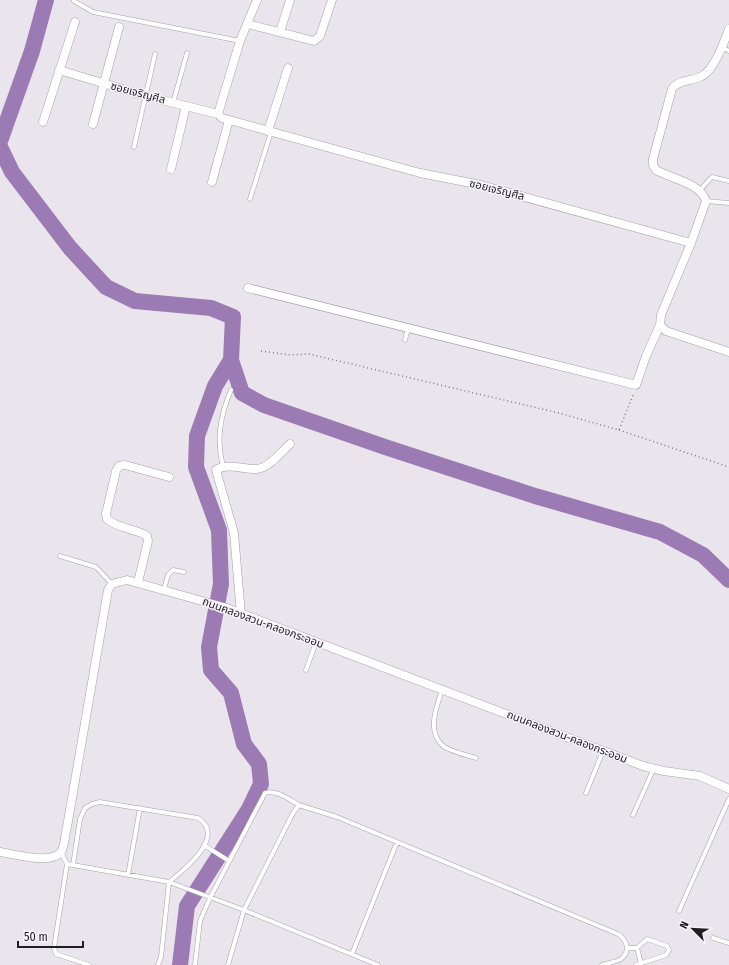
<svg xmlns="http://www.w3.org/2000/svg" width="729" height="965" font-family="'Fira Sans Condensed','Noto Sans Thai',sans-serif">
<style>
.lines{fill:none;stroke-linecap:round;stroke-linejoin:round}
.river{stroke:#9c7ab3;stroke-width:16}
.lane-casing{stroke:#a5a0a8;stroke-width:5}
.street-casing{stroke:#a5a0a8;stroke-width:9}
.path{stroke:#807c82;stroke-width:1.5;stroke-dasharray:1 3;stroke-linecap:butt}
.lane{stroke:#fff;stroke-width:4}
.street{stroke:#fff;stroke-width:8}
.labels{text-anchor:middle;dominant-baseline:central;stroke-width:3;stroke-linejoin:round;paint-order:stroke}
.street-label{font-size:11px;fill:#201e21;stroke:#f7f2fb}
</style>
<rect width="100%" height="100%" fill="#eae5ed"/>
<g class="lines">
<!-- river -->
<path class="river" d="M 0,141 L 32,51 L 46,0
M 0,147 L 12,172 L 70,248 L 106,287 L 135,301 L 211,308 L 233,317 L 231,360 L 242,393 L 264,405 L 385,447 L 535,496 L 660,532 L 703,555 L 729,580
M 180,965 L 187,906 L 249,809 L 261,784 L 259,764 L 244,744 L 231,693 L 211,670 L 209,647 L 221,584 L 219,530 L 196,467 L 197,436 L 215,386 L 231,360"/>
<defs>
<path id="lane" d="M 74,1 L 93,12 L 240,41
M 722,47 L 729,51
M 173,103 L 187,53
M 134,147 L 155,54
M 699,191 L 712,177 L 729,181
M 250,199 L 271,132
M 706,201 L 729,203
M 405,340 L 408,328
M 223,467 C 216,440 220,416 231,390
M 60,556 L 96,567 L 112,584
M 164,589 L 168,575 L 173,570 L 184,572
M 306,670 L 316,642
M 442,690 C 437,706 427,729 441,744 C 447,751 467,755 476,758
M 586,793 L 603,751
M 633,815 L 654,768
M 204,845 L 229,861
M 61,852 L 67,864 L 54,948 L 56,954 L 89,965
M 67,864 L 169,882 L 244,910 L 293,813 L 299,805 L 337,817 L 618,934 C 627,940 631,951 621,959 C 617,962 607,963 602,965
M 73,865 L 80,819 L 85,808 L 92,804 L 100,802 L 198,818 C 227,836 184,870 169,882 L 161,957 L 158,965
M 128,875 L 140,808
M 679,911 L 729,799
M 713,938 L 729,943
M 627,948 L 637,948 L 647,939 L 667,946 L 669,950 L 666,955 L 636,965
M 637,948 L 641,963
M 352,954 L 397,842
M 195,965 L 200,921 L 210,898 L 265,793 C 276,789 290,800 299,805
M 228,965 L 244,910 L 378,965"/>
<path id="street" d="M 248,24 L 314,41 L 320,36 L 332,0
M 280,32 L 290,0
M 59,70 L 146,96 L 218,114
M 43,122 L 75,22
M 93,124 L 119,27
M 268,131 L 288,68
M 171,169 L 186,106
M 212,182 L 229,120
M 691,243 L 706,201 C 700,183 672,179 656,170 L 653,165 L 653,159 L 672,89 C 678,80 691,81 700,77 C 714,72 724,42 729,29
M 248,288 L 636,385 L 646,356 L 660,325 L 661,315 L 691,243 L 481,185 L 420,173 L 222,118 L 218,114 L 240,41 L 257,0
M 660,325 L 666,331 L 729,352
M 138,582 L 148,541 L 147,536 C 135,528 118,529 107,519 L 106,514 L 116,471 L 119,466 L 125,465 L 169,477
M 241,614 L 234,533 L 216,470 C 227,462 244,470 257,469 C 269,468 282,451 290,444
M 0,852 C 14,854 51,865 61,852 C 65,846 65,834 67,827 L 108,590 L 112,584 L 127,580 L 227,608 L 643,766 L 664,771 L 700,776 L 729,789"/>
</defs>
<!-- lane casing -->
<use href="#lane" class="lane-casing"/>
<!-- street casing -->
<use href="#street" class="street-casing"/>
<!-- path -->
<path class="path" d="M 261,351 L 290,355 L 309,354 L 559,413 L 619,430 L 634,393
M 619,430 L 729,467"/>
<!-- lane -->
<use href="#lane" class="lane"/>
<!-- street -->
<use href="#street" class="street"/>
</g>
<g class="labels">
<!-- street labels -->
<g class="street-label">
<text transform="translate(138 93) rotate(15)">ซอยเจริญศีล</text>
<text transform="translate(497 190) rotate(14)">ซอยเจริญศีล</text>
<text transform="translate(263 623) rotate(20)">ถนนคลองสวน-คลองกระออม</text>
<text transform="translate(567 737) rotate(21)">ถนนคลองสวน-คลองกระออม</text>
</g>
</g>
<!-- north arrow -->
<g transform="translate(693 929) rotate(294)" stroke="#f7f2fb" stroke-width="3" paint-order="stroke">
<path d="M0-3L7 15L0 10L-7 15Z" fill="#201e21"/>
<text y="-6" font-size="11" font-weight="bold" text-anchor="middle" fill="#201e21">N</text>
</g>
<!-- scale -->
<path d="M18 941v6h65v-6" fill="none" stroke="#201e21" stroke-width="2"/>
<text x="24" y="941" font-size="12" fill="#201e21" stroke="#f7f2fb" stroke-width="3" paint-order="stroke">50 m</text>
</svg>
